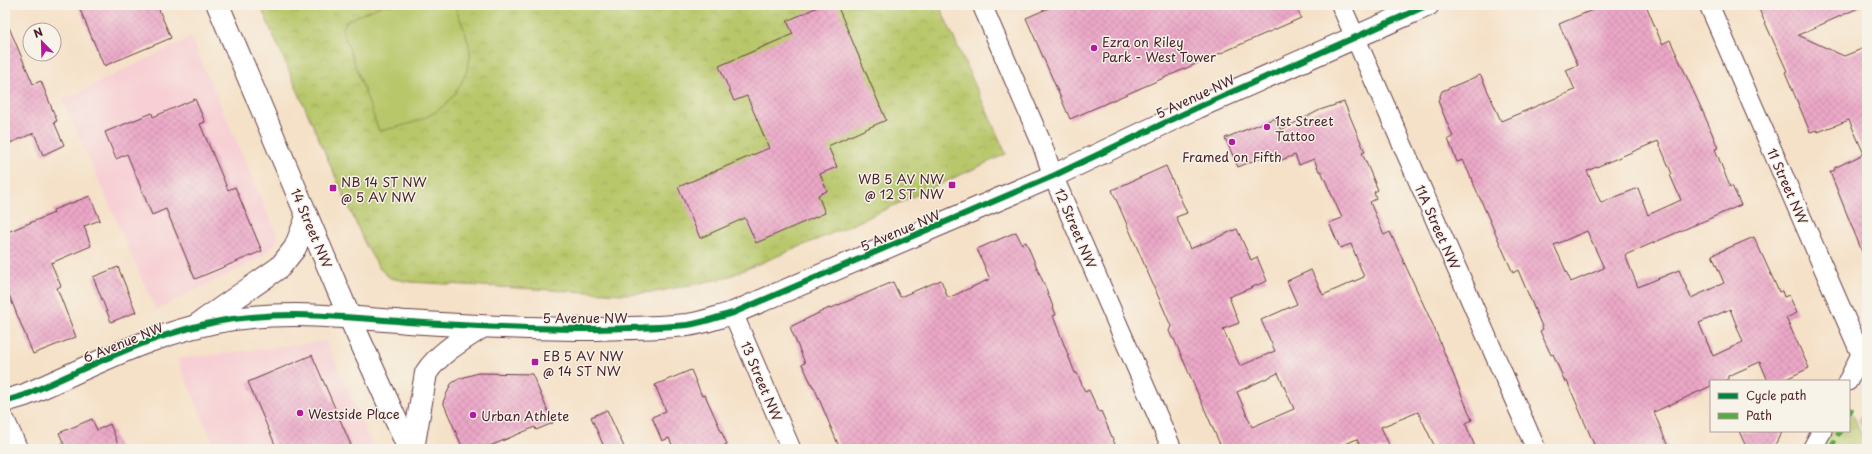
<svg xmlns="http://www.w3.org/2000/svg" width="1872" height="454" font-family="'Playpen Sans',sans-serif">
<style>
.built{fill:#f7cfd4}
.grass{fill:url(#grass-dots);stroke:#81734a}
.park{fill:url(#park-crowns);stroke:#81734a}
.pitch{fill:#b8c76a;stroke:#81734a}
.building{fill:url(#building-cross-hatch);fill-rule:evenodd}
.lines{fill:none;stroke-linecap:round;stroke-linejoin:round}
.minor-casing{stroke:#643c43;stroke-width:21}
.tertiary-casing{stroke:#643c43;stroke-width:24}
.secondary-casing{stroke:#643c43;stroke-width:24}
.minor{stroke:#fff;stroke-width:19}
.tertiary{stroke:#fff;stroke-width:22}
.secondary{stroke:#fff;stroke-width:22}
.quiet{stroke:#57aa44;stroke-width:5;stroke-dasharray:10 5;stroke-linecap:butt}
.cycleway-casing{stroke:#f7f3e8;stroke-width:8}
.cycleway{stroke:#00873e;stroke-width:6}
.poi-dot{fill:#b5179e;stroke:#f7f3e8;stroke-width:1.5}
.labels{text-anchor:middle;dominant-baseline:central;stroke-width:3;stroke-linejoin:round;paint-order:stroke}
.poi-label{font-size:13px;fill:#4a1f2b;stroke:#f7f3e8;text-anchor:start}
.street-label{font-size:13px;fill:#4a1f2b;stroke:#f7f3e8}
</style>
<defs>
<pattern id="grass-dots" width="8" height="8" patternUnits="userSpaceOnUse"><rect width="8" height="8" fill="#b8c76a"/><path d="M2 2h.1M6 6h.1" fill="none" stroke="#a0aa5c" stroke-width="1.8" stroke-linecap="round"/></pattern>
<pattern id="park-crowns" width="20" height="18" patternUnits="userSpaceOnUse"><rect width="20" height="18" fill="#b8c76a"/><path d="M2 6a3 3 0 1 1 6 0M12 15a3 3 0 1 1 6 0" fill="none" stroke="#a0aa5c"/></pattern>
<pattern id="building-cross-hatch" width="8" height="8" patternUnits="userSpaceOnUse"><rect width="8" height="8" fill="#eba7c7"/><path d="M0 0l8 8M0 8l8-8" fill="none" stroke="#cb8fab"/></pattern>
</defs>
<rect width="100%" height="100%" fill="#f7f3e8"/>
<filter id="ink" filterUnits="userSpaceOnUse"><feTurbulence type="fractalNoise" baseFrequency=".025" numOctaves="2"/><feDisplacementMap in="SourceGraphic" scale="8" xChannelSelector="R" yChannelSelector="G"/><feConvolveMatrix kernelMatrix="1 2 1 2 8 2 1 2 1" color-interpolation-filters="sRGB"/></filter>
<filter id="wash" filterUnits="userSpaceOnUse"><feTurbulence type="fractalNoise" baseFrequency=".012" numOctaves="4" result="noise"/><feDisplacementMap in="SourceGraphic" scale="16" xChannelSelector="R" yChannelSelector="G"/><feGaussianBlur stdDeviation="0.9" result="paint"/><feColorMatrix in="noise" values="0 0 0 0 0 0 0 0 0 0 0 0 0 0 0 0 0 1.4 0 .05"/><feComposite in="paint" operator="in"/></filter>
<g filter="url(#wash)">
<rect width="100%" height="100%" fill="#f5e1c8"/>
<!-- built -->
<path class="built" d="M 191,37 L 279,240 L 262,257 L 156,310 L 63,100 Z
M 326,341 L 374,449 L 216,449 L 177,359 Z"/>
<!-- grass -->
<path class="grass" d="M 1863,413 L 1867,416 L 1867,438 L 1859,419 Z"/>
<!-- park -->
<path class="park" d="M 260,5 L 939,5 L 1006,154 L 847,227 L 725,278 L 655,292 L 624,294 L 410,282 L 390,278 L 380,269 L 366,246 Z
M 1849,412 L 1854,416 L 1867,449 L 1821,449 L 1830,431 L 1849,431 Z"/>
<!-- pitch -->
<path class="pitch" d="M 383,5 L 454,5 C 460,20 468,35 470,52 C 471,59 467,69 465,75 C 448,115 418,123 379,131 L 342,29 L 348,20 Z"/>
<g id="blocks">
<!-- building -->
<path class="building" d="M 78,5 L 157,5 L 171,38 L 104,66 Z
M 822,5 L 837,5 L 886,120 L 828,146 L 837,167 L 820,174 L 827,191 L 818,195 L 825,213 L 756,243 L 745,218 L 700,238 L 678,187 L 769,148 L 747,96 L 734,101 L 719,66 L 793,34 L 787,21 Z
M 1056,5 L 1296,5 L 1301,18 L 1070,119 L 1026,18 Z
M 1604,5 L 1646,5 L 1662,44 L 1670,40 L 1707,121 L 1718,148 L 1715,149 L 1730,187 L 1732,186 L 1741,205 L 1625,255 L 1638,287 L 1679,270 L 1691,298 L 1724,283 L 1712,255 L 1754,237 L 1779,292 L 1782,291 L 1784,297 L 1789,295 L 1797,313 L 1786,318 L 1809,368 L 1782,381 L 1768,381 L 1760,362 L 1728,376 L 1728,379 L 1723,381 L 1711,381 L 1711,386 L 1654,412 L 1669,449 L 1596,449 L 1567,381 L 1565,382 L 1553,354 L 1551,355 L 1540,331 L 1543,329 L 1518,270 L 1513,273 L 1463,160 L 1457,162 L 1448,139 L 1453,137 L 1438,101 L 1442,91 L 1480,75 L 1482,78 L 1501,121 L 1575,90 L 1566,70 L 1578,65 L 1559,24 ZM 1658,141 L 1672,174 L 1670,175 L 1681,200 L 1648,215 L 1638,188 L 1601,203 L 1587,171 ZM 1587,231 L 1604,268 L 1571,282 L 1554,245 ZM 1730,309 L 1743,342 L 1713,356 L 1699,323 Z
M 1757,5 L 1865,5 L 1798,35 L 1844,56 L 1867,47 L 1867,264 L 1830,172 L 1835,170 L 1834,168 L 1864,154 L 1849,120 L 1818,132 L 1817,130 L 1810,132 L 1785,72 L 1787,71 Z
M 5,18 L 33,84 L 41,81 L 57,121 L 54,122 L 64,145 L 43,155 L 34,133 L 5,145 Z
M 195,99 L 205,122 L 200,124 L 228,190 L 235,187 L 262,251 L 195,279 L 166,209 L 152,215 L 127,154 L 116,159 L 105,132 L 152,113 L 153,117 Z
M 1344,102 L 1365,152 L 1362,153 L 1378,190 L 1374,192 L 1376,199 L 1370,202 L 1383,233 L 1384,235 L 1390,232 L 1432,323 L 1472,420 L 1466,423 L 1466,425 L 1476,449 L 1436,449 L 1418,412 L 1381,427 L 1391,449 L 1361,449 L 1357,439 L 1334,449 L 1222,449 L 1174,339 L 1172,338 L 1169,331 L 1171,326 L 1112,190 L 1166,166 L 1187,213 L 1176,217 L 1190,249 L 1237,229 L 1251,260 L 1257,257 L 1267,281 L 1229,297 L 1239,323 L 1223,329 L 1240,366 L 1275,351 L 1261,320 L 1297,304 L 1287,281 L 1311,270 L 1323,295 L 1364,277 L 1351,244 L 1340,248 L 1329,223 L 1342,218 L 1321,171 L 1319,171 L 1314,159 L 1299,165 L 1295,155 L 1279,161 L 1277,156 L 1271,158 L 1270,154 L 1238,167 L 1225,138 L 1275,118 L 1281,130 L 1320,110 ZM 1278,373 L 1294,409 L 1252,427 L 1237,392 Z
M 90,196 L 100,220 L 84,226 L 91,246 L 51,263 L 61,286 L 57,288 L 76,337 L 33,354 L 5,285 L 5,233 L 54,213 L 53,210 Z
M 1016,232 L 1022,244 L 1026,242 L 1047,291 L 1056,315 L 1053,316 L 1075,373 L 1077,373 L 1085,392 L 1089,390 L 1099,412 L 1101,411 L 1117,449 L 840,449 L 814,387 L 813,387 L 802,364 L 805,363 L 790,327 L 829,308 L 829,309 L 893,282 L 900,297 L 941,280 L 948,298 L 990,279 L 977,249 Z
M 118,267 L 136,312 L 111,322 L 93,277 Z
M 312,355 L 351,445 L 341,449 L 277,449 L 248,382 Z
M 691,370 L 702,396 L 705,395 L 727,444 L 717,449 L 674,449 L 669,438 L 662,441 L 652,417 L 666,411 L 655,385 Z
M 478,373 L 532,374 L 553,423 L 536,430 L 535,427 L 483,449 L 463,449 L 443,402 L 451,384 L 458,379 Z
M 607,410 L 625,449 L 605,449 L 591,417 Z
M 92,419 L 97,430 L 110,424 L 120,449 L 52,449 L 64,444 L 59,433 Z
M 1739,431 L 1782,431 L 1773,449 L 1747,449 Z"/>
</g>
</g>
<g filter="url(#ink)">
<use href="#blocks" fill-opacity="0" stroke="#643c43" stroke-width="1"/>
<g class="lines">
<defs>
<path id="minor" d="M 982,5 L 1042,144 L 1053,176 L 1172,449
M 1341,5 L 1536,449
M 1709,5 L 1867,368
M 733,313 L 791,449
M 1848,381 L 1861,354 L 1867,348
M 5,420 L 18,449
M 1812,449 L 1822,431"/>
<path id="tertiary" d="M 5,401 L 25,395 C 92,366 160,329 233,319 C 292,311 349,317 408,322 C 471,326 533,329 597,329 C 627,328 657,328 687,325 C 703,323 718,317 733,313 L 1053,176 L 1198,107 L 1428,5"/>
<path id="secondary" d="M 218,5 L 349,316 L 409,449
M 197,325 L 280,267 L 295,248 L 307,217
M 413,449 L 426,373 C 439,353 462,340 482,327"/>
</defs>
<!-- minor casing -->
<use href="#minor" class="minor-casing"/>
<!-- tertiary casing -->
<use href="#tertiary" class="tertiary-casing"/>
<!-- secondary casing -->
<use href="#secondary" class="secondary-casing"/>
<!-- minor -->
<use href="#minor" class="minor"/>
<!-- tertiary -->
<use href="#tertiary" class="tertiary"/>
<!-- secondary -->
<use href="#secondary" class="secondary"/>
<!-- quiet -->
<path class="quiet" d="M 1849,414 L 1852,408
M 1830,449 L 1840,431"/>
<defs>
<path id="cycleway" d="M 5,401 L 25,395 C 92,366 160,329 233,319 C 292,311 349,317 408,322 C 471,326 533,329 597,329 C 627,328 657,328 687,325 C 703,323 718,317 733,313 L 1053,176 L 1198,107 L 1428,5"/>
</defs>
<!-- cycleway casing -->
<use href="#cycleway" class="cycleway-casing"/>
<!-- cycleway -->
<use href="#cycleway" class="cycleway"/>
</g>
</g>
<!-- markers -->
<g class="poi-dot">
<circle cx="1094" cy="48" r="4"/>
<circle cx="1267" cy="127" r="4"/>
<circle cx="1232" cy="142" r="4"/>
<rect x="948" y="181" width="8" height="8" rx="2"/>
<rect x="329" y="184" width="8" height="8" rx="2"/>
<rect x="531" y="358" width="8" height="8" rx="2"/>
<circle cx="300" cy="413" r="4"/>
<circle cx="473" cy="415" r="4"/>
</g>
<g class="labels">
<!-- poi labels -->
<g class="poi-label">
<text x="1102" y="41">Ezra on Riley<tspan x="1102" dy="15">Park - West Tower</tspan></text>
<text x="1275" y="120">1st Street<tspan x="1275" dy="15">Tattoo</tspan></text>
<text x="1232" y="156" text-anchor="middle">Framed on Fifth</text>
<text x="944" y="178" text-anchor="end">WB 5 AV NW<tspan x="944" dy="15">@ 12 ST NW</tspan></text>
<text x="341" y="181">NB 14 ST NW<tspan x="341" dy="15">@ 5 AV NW</tspan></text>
<text x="543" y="355">EB 5 AV NW<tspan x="543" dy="15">@ 14 ST NW</tspan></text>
<text x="308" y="413">Westside Place</text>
<text x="481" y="415">Urban Athlete</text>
</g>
<!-- street labels -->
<g class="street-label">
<text transform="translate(1195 96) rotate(-25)">5 Avenue NW</text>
<text transform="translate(1788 186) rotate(66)">11 Street NW</text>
<text transform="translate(1438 227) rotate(66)">11A Street NW</text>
<text transform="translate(312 228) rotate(67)">14 Street NW</text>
<text transform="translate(1076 228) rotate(67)">12 Street NW</text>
<text transform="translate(900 230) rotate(-23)">5 Avenue NW</text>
<text x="585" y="317">5 Avenue NW</text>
<text transform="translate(123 342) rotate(-22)">6 Avenue NW</text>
<text transform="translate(762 381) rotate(67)">13 Street NW</text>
</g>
</g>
<!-- margin -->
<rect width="1872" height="454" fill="none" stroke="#f7f3e8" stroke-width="20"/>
<!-- legend -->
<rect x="1710" y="380" width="140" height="52" fill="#f7f3e8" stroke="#b29e9c"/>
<rect x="1718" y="393" width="20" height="6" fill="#00873e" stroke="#b29e9c"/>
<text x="1746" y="400" font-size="12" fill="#4a1f2b">Cycle path</text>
<rect x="1718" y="413" width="20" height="6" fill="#57aa44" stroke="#b29e9c"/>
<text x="1746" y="420" font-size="12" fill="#4a1f2b">Path</text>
<!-- north arrow -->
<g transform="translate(42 42) rotate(337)"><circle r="19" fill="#f7f3e8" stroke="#b29e9c"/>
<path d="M0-3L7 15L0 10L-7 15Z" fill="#b5179e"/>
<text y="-6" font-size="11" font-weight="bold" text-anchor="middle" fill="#4a1f2b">N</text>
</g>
</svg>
